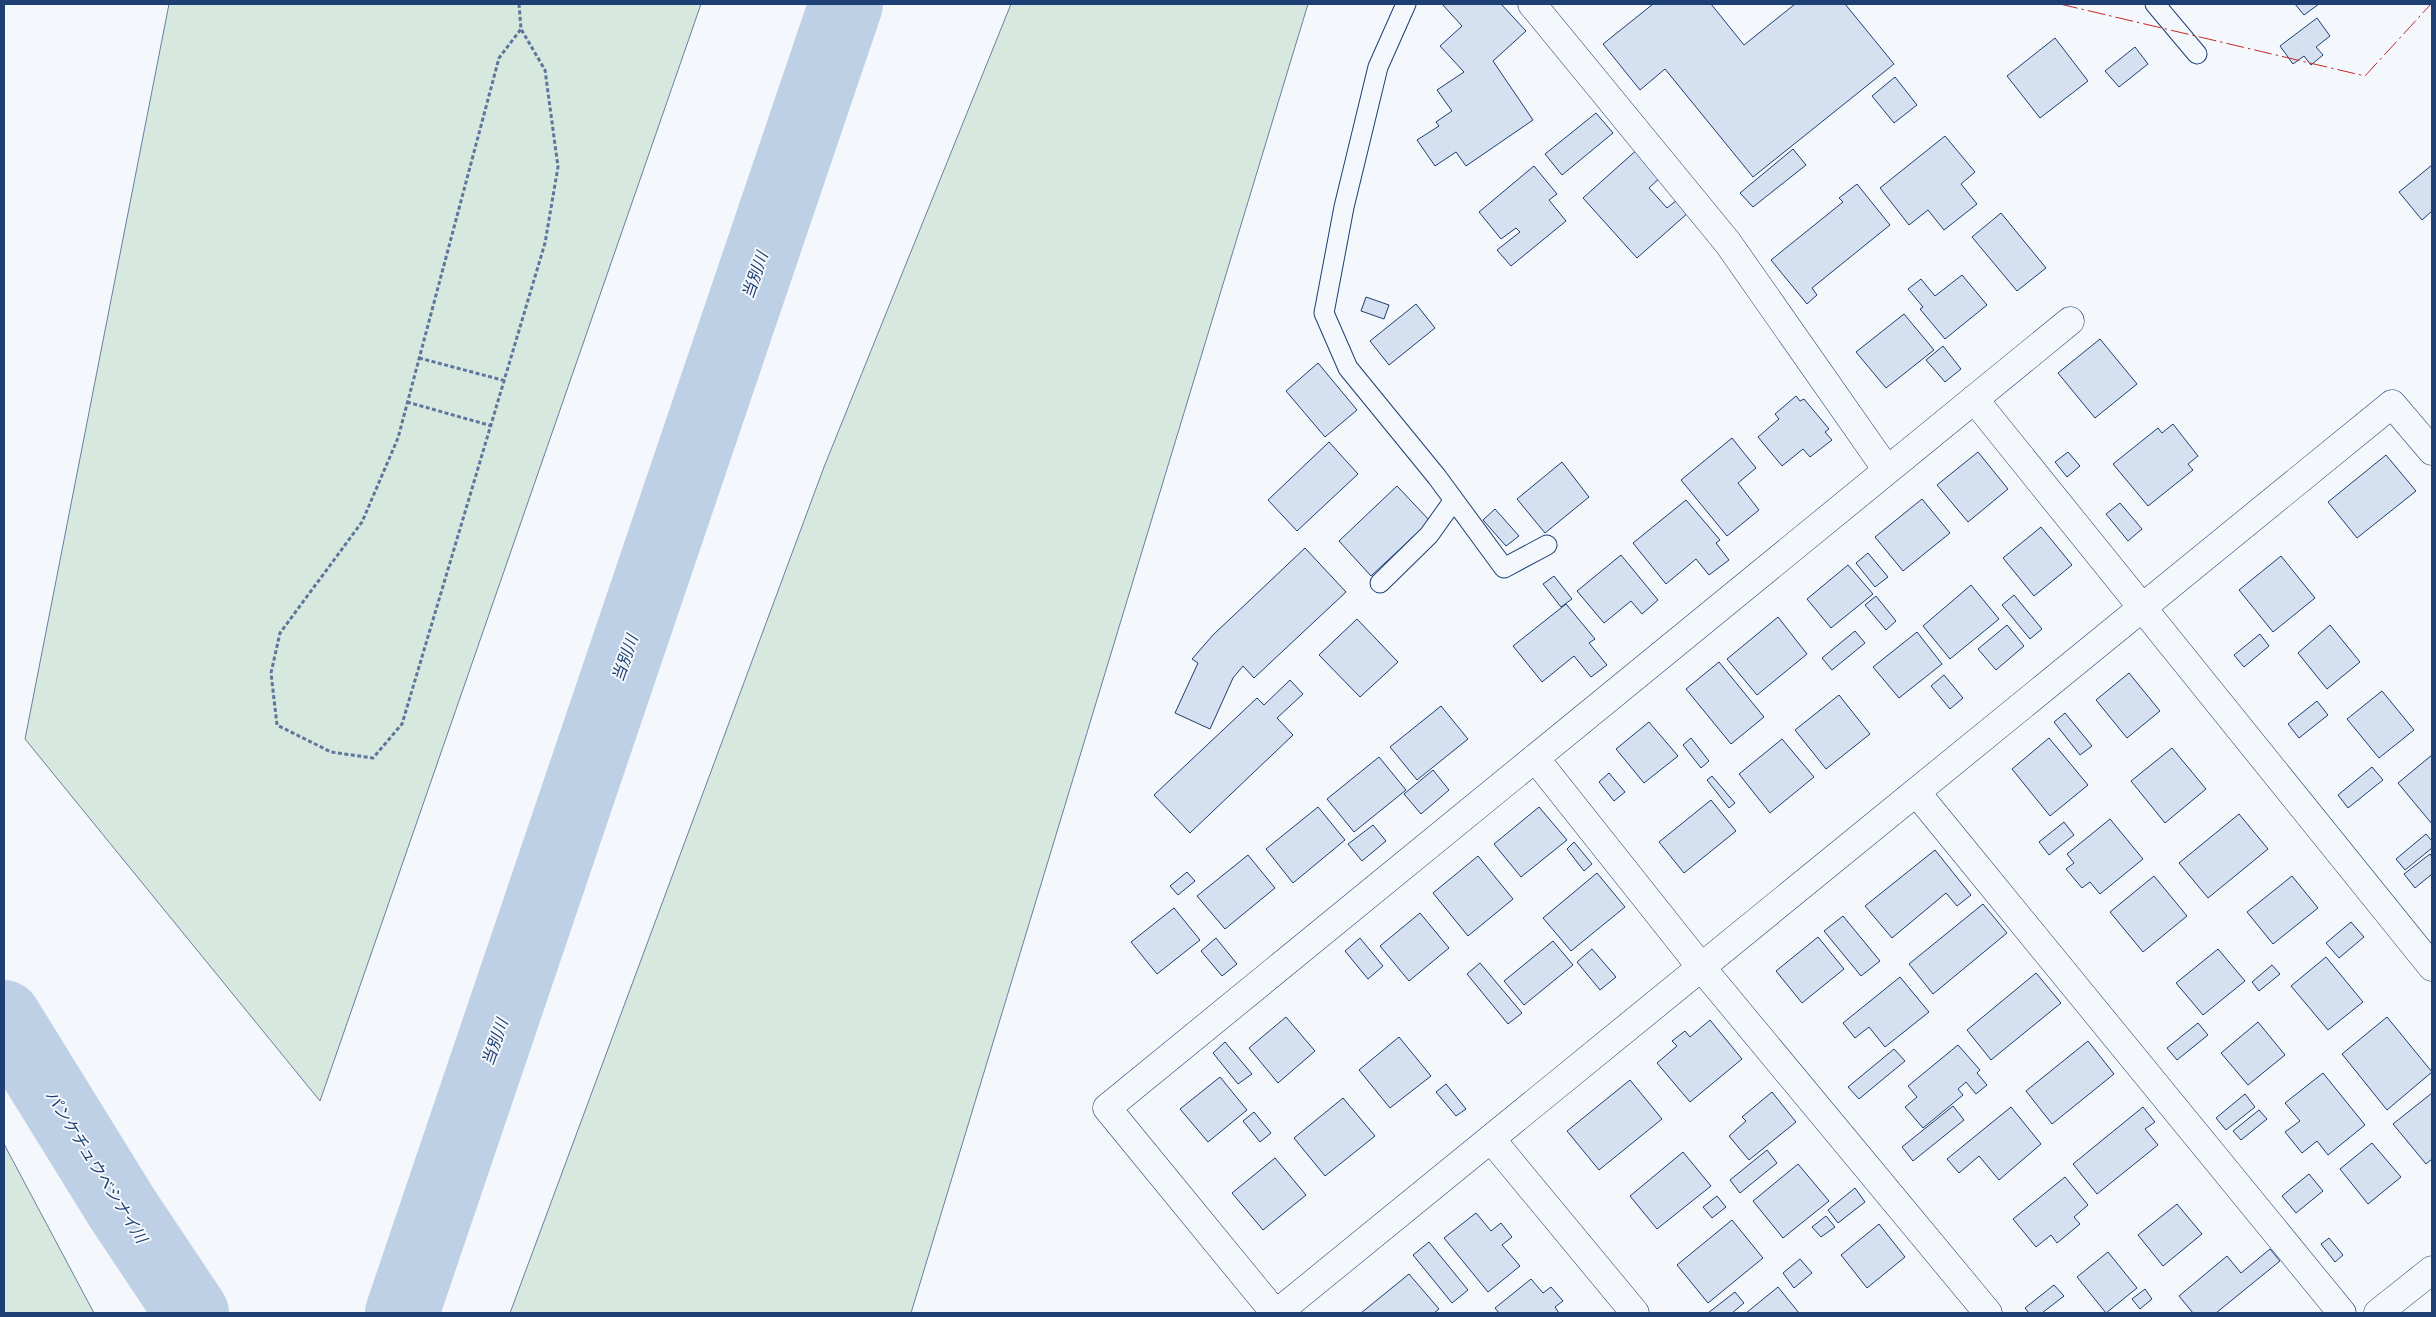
<svg xmlns="http://www.w3.org/2000/svg" width="2436" height="1317" font-family="Barlow,'Noto Sans JP',sans-serif">
<style>
.green{fill:#d7e8df;stroke:#687fa3}
.lines{fill:none;stroke-linecap:round;stroke-linejoin:round}
.river{stroke:#bed0e5;stroke-width:74}
.building{fill:#d5e0f0;stroke:#1d3f73}
.lane-casing{stroke:#1d3f73;stroke-width:21}
.street-casing{stroke:#1d3f73;stroke-width:29}
.path{stroke:#5e769c;stroke-width:3;stroke-dasharray:4 2.5;stroke-linecap:butt}
.lane{stroke:#f4f7fb;stroke-width:19}
.street{stroke:#f4f7fb;stroke-width:28}
.power{stroke:#c62828;stroke-width:1;stroke-dasharray:18 4 2.5 4;stroke-linecap:butt}
.labels{text-anchor:middle;dominant-baseline:central;stroke-width:4;stroke-linejoin:round;paint-order:stroke}
.water-label{font-size:16px;font-style:italic;fill:#1d3f73;stroke:#f4f7fb}
</style>
<rect width="100%" height="100%" fill="#f4f7fb"/>
<!-- green -->
<path class="green" d="M 169,4 L 701,4 L 320,1101 L 25,739 Z
M 1011,4 L 1308,4 L 911,1313 L 510,1313 L 824,467 Z
M 4,1144 L 94,1313 L 4,1313 Z"/>
<g class="lines">
<!-- river -->
<path class="river" d="M 4,1017 L 122,1208 L 192,1313
M 402,1313 L 846,4"/>
</g>
<!-- building -->
<path class="building" d="M 1442,4 L 1501,4 L 1526,31 L 1493,61 L 1533,120 L 1466,166 L 1456,152 L 1435,166 L 1417,140 L 1439,126 L 1436,122 L 1452,111 L 1437,90 L 1464,72 L 1440,46 L 1462,26 Z
M 1653,4 L 1711,4 L 1744,45 L 1795,4 L 1845,4 L 1894,64 L 1753,177 L 1665,69 L 1640,90 L 1603,44 Z
M 2295,4 L 2319,4 L 2304,15 Z
M 2317,18 L 2330,36 L 2316,47 L 2323,55 L 2311,65 L 2304,56 L 2293,64 L 2280,46 Z
M 2055,38 L 2088,81 L 2040,118 L 2007,76 Z
M 2135,47 L 2148,64 L 2119,87 L 2105,71 Z
M 1895,77 L 1917,105 L 1894,123 L 1872,96 Z
M 1596,113 L 1613,133 L 1562,175 L 1545,154 Z
M 1945,136 L 1975,172 L 1961,184 L 1977,204 L 1944,230 L 1928,210 L 1909,225 L 1880,188 Z
M 1640,147 L 1664,174 L 1649,188 L 1667,208 L 1677,200 L 1689,212 L 1637,258 L 1583,198 Z
M 1793,149 L 1806,165 L 1753,207 L 1740,193 Z
M 2432,165 L 2432,211 L 2422,220 L 2399,192 Z
M 1534,166 L 1557,194 L 1549,200 L 1566,221 L 1511,266 L 1497,250 L 1520,232 L 1516,228 L 1501,239 L 1479,212 Z
M 1857,184 L 1890,225 L 1812,288 L 1817,295 L 1807,304 L 1771,260 L 1843,202 L 1839,198 Z
M 2001,213 L 2046,268 L 2017,291 L 1972,237 Z
M 1962,275 L 1987,305 L 1945,339 L 1920,309 L 1923,307 L 1908,289 L 1921,279 L 1935,296 Z
M 1366,297 L 1389,305 L 1384,319 L 1361,311 Z
M 1416,304 L 1435,328 L 1389,365 L 1370,341 Z
M 1904,314 L 1934,350 L 1886,388 L 1856,352 Z
M 2100,339 L 2137,384 L 2095,418 L 2058,373 Z
M 1943,346 L 1961,369 L 1945,382 L 1926,360 Z
M 1318,363 L 1357,410 L 1325,437 L 1286,391 Z
M 1796,396 L 1800,401 L 1804,399 L 1829,429 L 1825,432 L 1832,440 L 1810,457 L 1803,449 L 1782,466 L 1758,437 L 1779,419 L 1775,414 Z
M 2173,424 L 2198,456 L 2188,464 L 2193,470 L 2148,506 L 2113,464 L 2158,428 L 2162,433 Z
M 1732,438 L 1756,468 L 1738,483 L 1759,510 L 1727,536 L 1681,480 Z
M 1329,442 L 1358,474 L 1297,531 L 1268,500 Z
M 1978,452 L 2008,489 L 1968,522 L 1937,485 Z
M 2068,452 L 2080,466 L 2067,477 L 2055,462 Z
M 2386,455 L 2416,491 L 2357,538 L 2328,502 Z
M 1562,462 L 1589,497 L 1545,533 L 1517,499 Z
M 1397,486 L 1430,521 L 1371,576 L 1339,541 Z
M 1922,499 L 1950,533 L 1903,571 L 1875,537 Z
M 1686,500 L 1720,540 L 1716,543 L 1729,560 L 1709,575 L 1696,559 L 1666,584 L 1633,543 Z
M 2120,503 L 2142,529 L 2128,541 L 2106,514 Z
M 1495,509 L 1519,536 L 1506,546 L 1483,520 Z
M 2041,527 L 2072,565 L 2034,596 L 2003,558 Z
M 1305,548 L 1346,592 L 1254,678 L 1243,666 L 1233,678 L 1210,729 L 1175,713 L 1198,663 L 1192,659 L 1213,635 Z
M 1868,553 L 1888,577 L 1875,587 L 1856,563 Z
M 1621,555 L 1658,600 L 1642,614 L 1631,601 L 1604,623 L 1577,591 Z
M 2281,556 L 2315,598 L 2273,632 L 2239,590 Z
M 1848,565 L 1873,594 L 1831,628 L 1807,599 Z
M 1554,576 L 1572,599 L 1561,607 L 1543,584 Z
M 1971,585 L 1999,619 L 1950,659 L 1923,626 Z
M 2014,595 L 2042,629 L 2030,639 L 2002,605 Z
M 1876,596 L 1896,621 L 1886,630 L 1865,605 Z
M 1566,604 L 1595,639 L 1589,643 L 1607,665 L 1591,677 L 1574,656 L 1542,682 L 1513,646 Z
M 1778,617 L 1807,654 L 1757,695 L 1727,659 Z
M 1357,619 L 1398,662 L 1360,697 L 1319,655 Z
M 2007,625 L 2024,646 L 1996,670 L 1978,649 Z
M 2330,625 L 2360,662 L 2327,689 L 2298,653 Z
M 1855,631 L 1865,643 L 1832,670 L 1822,658 Z
M 1917,632 L 1942,664 L 1899,698 L 1873,667 Z
M 2260,634 L 2269,646 L 2244,667 L 2234,655 Z
M 1719,662 L 1764,717 L 1731,744 L 1686,689 Z
M 2129,673 L 2160,711 L 2127,738 L 2096,700 Z
M 1944,675 L 1963,698 L 1950,709 L 1931,686 Z
M 1290,680 L 1303,694 L 1277,718 L 1293,735 L 1190,833 L 1154,795 L 1257,698 L 1264,705 Z
M 2382,691 L 2414,730 L 2379,758 L 2347,719 Z
M 1839,695 L 1870,734 L 1826,769 L 1795,730 Z
M 2317,701 L 2328,715 L 2299,738 L 2288,724 Z
M 1441,706 L 1468,739 L 1417,780 L 1390,747 Z
M 2065,713 L 2092,746 L 2080,755 L 2054,722 Z
M 1649,722 L 1678,756 L 1644,783 L 1616,749 Z
M 1691,738 L 1709,761 L 1701,768 L 1683,745 Z
M 2049,738 L 2088,785 L 2050,816 L 2012,769 Z
M 1782,739 L 1814,777 L 1770,813 L 1739,774 Z
M 2172,748 L 2206,789 L 2165,823 L 2131,781 Z
M 2432,755 L 2432,824 L 2398,783 Z
M 1379,757 L 1406,790 L 1354,832 L 1327,799 Z
M 2372,767 L 2383,780 L 2348,808 L 2338,795 Z
M 1433,770 L 1449,790 L 1421,814 L 1404,794 Z
M 1609,773 L 1625,792 L 1614,801 L 1599,782 Z
M 1712,776 L 1735,803 L 1729,808 L 1707,780 Z
M 1711,800 L 1736,831 L 1684,873 L 1659,842 Z
M 1318,807 L 1345,840 L 1293,883 L 1266,849 Z
M 1539,807 L 1567,840 L 1521,877 L 1494,844 Z
M 2239,814 L 2268,849 L 2208,898 L 2179,863 Z
M 2110,819 L 2143,859 L 2100,894 L 2090,882 L 2082,888 L 2066,869 L 2074,863 L 2067,854 Z
M 2064,822 L 2074,835 L 2049,855 L 2039,842 Z
M 1373,825 L 1386,841 L 1362,861 L 1348,844 Z
M 2426,834 L 2432,841 L 2432,848 L 2405,870 L 2396,859 Z
M 1574,842 L 1592,864 L 1584,871 L 1567,849 Z
M 1935,850 L 1971,895 L 1957,906 L 1946,893 L 1892,938 L 1865,906 Z
M 2430,854 L 2432,857 L 2432,874 L 2415,888 L 2404,874 Z
M 1248,855 L 1275,888 L 1225,929 L 1197,896 Z
M 1478,856 L 1513,899 L 1468,936 L 1433,893 Z
M 1187,872 L 1195,881 L 1178,895 L 1170,886 Z
M 1597,873 L 1625,907 L 1571,951 L 1543,918 Z
M 2154,876 L 2187,916 L 2143,952 L 2110,912 Z
M 2292,876 L 2318,908 L 2273,944 L 2247,912 Z
M 1983,904 L 2007,933 L 1933,994 L 1909,964 Z
M 1174,908 L 1200,940 L 1157,974 L 1131,942 Z
M 1420,913 L 1449,948 L 1409,981 L 1380,946 Z
M 1843,916 L 1880,961 L 1861,976 L 1824,931 Z
M 2351,922 L 2364,937 L 2339,958 L 2326,943 Z
M 1818,937 L 1844,969 L 1802,1003 L 1776,971 Z
M 1216,938 L 1237,964 L 1222,976 L 1201,951 Z
M 1360,938 L 1383,966 L 1368,979 L 1345,951 Z
M 1553,941 L 1573,965 L 1524,1005 L 1504,981 Z
M 1592,949 L 1616,977 L 1600,990 L 1577,962 Z
M 2218,949 L 2245,981 L 2203,1015 L 2176,983 Z
M 2326,957 L 2363,1002 L 2328,1030 L 2291,986 Z
M 1480,963 L 1522,1013 L 1508,1024 L 1467,974 Z
M 2272,965 L 2280,974 L 2259,991 L 2252,982 Z
M 2036,973 L 2061,1003 L 1991,1060 L 1967,1030 Z
M 1900,977 L 1929,1012 L 1885,1047 L 1869,1027 L 1855,1038 L 1843,1023 Z
M 1286,1017 L 1315,1051 L 1278,1083 L 1249,1048 Z
M 2387,1017 L 2432,1072 L 2387,1110 L 2342,1054 Z
M 1710,1020 L 1742,1059 L 1690,1102 L 1657,1063 L 1677,1046 L 1672,1041 L 1685,1031 L 1690,1037 Z
M 2258,1022 L 2285,1055 L 2248,1085 L 2221,1053 Z
M 2198,1023 L 2208,1035 L 2177,1060 L 2167,1048 Z
M 1399,1037 L 1431,1076 L 1390,1108 L 1359,1070 Z
M 2088,1041 L 2114,1074 L 2052,1124 L 2026,1091 Z
M 1225,1042 L 1252,1074 L 1238,1084 L 1213,1053 Z
M 1958,1045 L 1980,1070 L 1977,1073 L 1987,1085 L 1976,1094 L 1966,1082 L 1958,1089 L 1963,1095 L 1923,1128 L 1905,1107 L 1917,1097 L 1908,1086 Z
M 1894,1049 L 1905,1061 L 1859,1099 L 1848,1087 Z
M 2323,1073 L 2365,1125 L 2328,1155 L 2317,1141 L 2302,1153 L 2285,1132 L 2300,1121 L 2285,1103 Z
M 1220,1077 L 1247,1110 L 1208,1142 L 1180,1109 Z
M 1630,1080 L 1662,1119 L 1599,1170 L 1567,1131 Z
M 1446,1084 L 1466,1109 L 1456,1116 L 1436,1092 Z
M 1772,1092 L 1796,1122 L 1749,1160 L 1729,1136 L 1746,1121 L 1742,1117 Z
M 2432,1093 L 2432,1159 L 2426,1164 L 2393,1124 Z
M 2245,1094 L 2255,1107 L 2226,1130 L 2216,1118 Z
M 1343,1098 L 1375,1136 L 1325,1176 L 1294,1138 Z
M 1953,1106 L 1964,1120 L 1913,1161 L 1902,1147 Z
M 2011,1107 L 2041,1144 L 1999,1180 L 1979,1156 L 1959,1173 L 1947,1159 Z
M 2143,1107 L 2155,1122 L 2145,1129 L 2158,1145 L 2097,1194 L 2073,1164 Z
M 2259,1110 L 2267,1119 L 2241,1140 L 2233,1131 Z
M 1254,1112 L 1271,1133 L 1260,1142 L 1243,1121 Z
M 2372,1143 L 2401,1177 L 2368,1204 L 2340,1169 Z
M 1767,1150 L 1777,1163 L 1740,1193 L 1730,1180 Z
M 1683,1152 L 1711,1186 L 1657,1229 L 1630,1196 Z
M 1275,1158 L 1306,1195 L 1263,1230 L 1232,1193 Z
M 1798,1164 L 1829,1201 L 1783,1238 L 1753,1201 Z
M 2309,1174 L 2323,1191 L 2296,1213 L 2282,1196 Z
M 2065,1177 L 2088,1205 L 2074,1217 L 2080,1224 L 2057,1243 L 2051,1235 L 2036,1247 L 2013,1219 Z
M 1855,1188 L 1865,1202 L 1838,1223 L 1828,1210 Z
M 1717,1196 L 1726,1207 L 1712,1218 L 1703,1207 Z
M 2177,1204 L 2202,1234 L 2163,1266 L 2138,1235 Z
M 1476,1213 L 1491,1231 L 1501,1223 L 1512,1237 L 1502,1245 L 1520,1266 L 1488,1292 L 1444,1238 Z
M 1826,1216 L 1835,1227 L 1821,1237 L 1812,1227 Z
M 1732,1220 L 1763,1258 L 1708,1303 L 1677,1265 Z
M 1879,1224 L 1905,1257 L 1867,1288 L 1841,1255 Z
M 2329,1238 L 2343,1255 L 2335,1262 L 2321,1244 Z
M 1429,1242 L 1468,1290 L 1452,1303 L 1413,1255 Z
M 2270,1249 L 2280,1261 L 2216,1313 L 2193,1313 L 2179,1296 L 2227,1256 L 2241,1273 Z
M 2108,1252 L 2137,1288 L 2106,1313 L 2077,1277 Z
M 1800,1259 L 1812,1273 L 1794,1288 L 1783,1273 Z
M 1409,1274 L 1439,1309 L 1434,1313 L 1361,1313 Z
M 1531,1279 L 1543,1293 L 1551,1287 L 1563,1301 L 1555,1307 L 1559,1313 L 1499,1313 L 1495,1308 Z
M 2054,1285 L 2064,1296 L 2042,1313 L 2029,1313 L 2025,1308 Z
M 1778,1287 L 1799,1313 L 1746,1313 Z
M 2145,1289 L 2152,1299 L 2140,1309 L 2132,1299 Z
M 1735,1292 L 1744,1303 L 1732,1313 L 1708,1313 Z"/>
<g class="lines">
<defs>
<path id="lane" d="M 1406,4 L 1378,67 L 1344,207 L 1324,313 L 1348,368 L 1437,477 L 1504,568 L 1547,545
M 2155,4 L 2197,54
M 1380,583 L 1429,535 L 1454,500"/>
<path id="street" d="M 1532,4 L 1728,243 L 1887,470
M 1974,399 L 2432,967
M 1535,758 L 1701,967 L 1988,1313
M 1916,792 L 2342,1313
M 1491,1139 L 1635,1313
M 1275,1313 L 1107,1108 L 2070,321
M 1277,1313 L 2392,404 L 2432,451
M 2378,1313 L 2432,1270"/>
</defs>
<!-- lane casing -->
<use href="#lane" class="lane-casing"/>
<!-- street casing -->
<use href="#street" class="street-casing"/>
<!-- path -->
<path class="path" d="M 519,4 L 521,29 L 545,70 L 558,167 L 545,243 L 402,724 L 373,758 L 331,752 L 277,725 L 271,673 L 280,633 L 362,522 L 398,438 L 499,58 L 521,29
M 419,358 L 506,381
M 407,402 L 492,426"/>
<!-- lane -->
<use href="#lane" class="lane"/>
<!-- street -->
<use href="#street" class="street"/>
<!-- power -->
<path class="power" d="M 2060,4 L 2365,76 L 2431,4"/>
</g>
<g class="labels">
<!-- water labels -->
<g class="water-label">
<text transform="translate(754 275) rotate(-71)">当別川</text>
<text transform="translate(624 658) rotate(-71)">当別川</text>
<text transform="translate(494 1042) rotate(-71)">当別川</text>
<text transform="translate(97 1166) rotate(58)">パンケチュウベシナイ川</text>
</g>
</g>
<!-- border -->
<rect width="2436" height="1317" fill="none" stroke="#1d3f73" stroke-width="10"/>
</svg>
